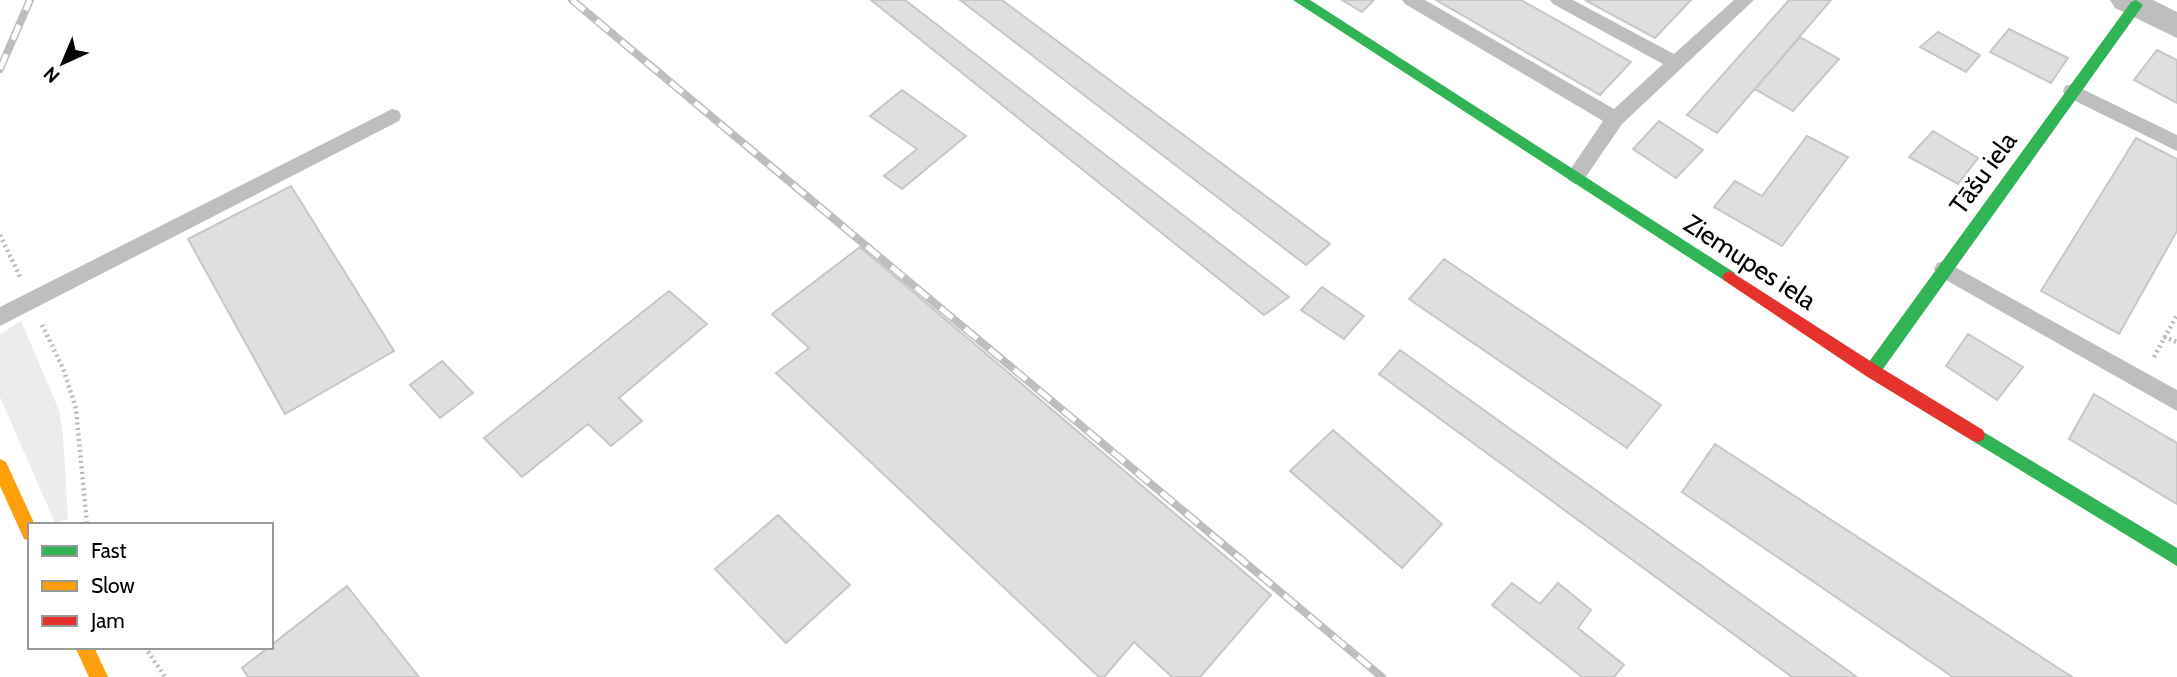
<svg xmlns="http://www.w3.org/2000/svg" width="2177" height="677" font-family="Cabin,sans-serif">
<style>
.green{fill:#ececec}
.building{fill:#dfdfdf;stroke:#c7c7c7;stroke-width:2}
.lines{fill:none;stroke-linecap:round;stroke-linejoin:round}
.path{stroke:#b9b9b9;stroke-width:4.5;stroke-dasharray:2 3.5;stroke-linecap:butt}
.lane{fill:#bebebe;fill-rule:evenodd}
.street{fill:#bebebe;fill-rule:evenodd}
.fast{fill:#30b455;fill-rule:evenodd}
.slow{fill:#ff9f0a;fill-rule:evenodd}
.jam{fill:#e5322d;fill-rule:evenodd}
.rail-casing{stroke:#bebebe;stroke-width:8}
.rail{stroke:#fff;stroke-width:5;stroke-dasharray:16;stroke-linecap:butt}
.labels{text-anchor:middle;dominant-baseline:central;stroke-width:6;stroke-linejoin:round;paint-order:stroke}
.street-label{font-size:26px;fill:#000;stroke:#fff}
</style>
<rect width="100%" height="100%" fill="#fff"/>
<!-- green -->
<path class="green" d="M 21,321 L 59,410 L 63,435 L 68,519 L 55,523 L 0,397 L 0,334 Z"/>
<!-- building -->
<path class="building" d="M 871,0 L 905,0 L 1289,297 L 1264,315 Z
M 960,0 L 1002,0 L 1330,244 L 1306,265 Z
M 1342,0 L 1374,0 L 1362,12 Z
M 1436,0 L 1521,0 L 1631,62 L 1600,95 Z
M 1585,0 L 1691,0 L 1655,38 Z
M 1789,0 L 1831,0 L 1717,133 L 1687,115 Z
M 2009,29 L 2068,58 L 2051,83 L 1990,52 Z
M 1938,32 L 1980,55 L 1966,72 L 1920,47 Z
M 1800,37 L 1839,59 L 1793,111 L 1755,89 Z
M 2157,50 L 2177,60 L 2177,103 L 2134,80 Z
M 902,90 L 966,136 L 902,189 L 884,176 L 917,149 L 870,116 Z
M 1659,121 L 1703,150 L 1676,178 L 1633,149 Z
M 1933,131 L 1978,158 L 1958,184 L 1909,157 Z
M 1807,136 L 1848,157 L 1782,246 L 1714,207 L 1735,181 L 1762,196 Z
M 2136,138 L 2177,159 L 2177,231 L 2119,334 L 2041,291 Z
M 291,186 L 394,351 L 285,414 L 188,239 Z
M 860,247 L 1271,595 L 1200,677 L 1172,677 L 1134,642 L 1104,677 L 1099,677 L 776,373 L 809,348 L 772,314 Z
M 1444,259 L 1661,405 L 1627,448 L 1409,299 Z
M 1322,287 L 1364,316 L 1344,339 L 1301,310 Z
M 669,291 L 707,324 L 619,398 L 642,421 L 611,446 L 588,424 L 522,477 L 484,438 Z
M 1968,334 L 2023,367 L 1997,400 L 1946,366 Z
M 1400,350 L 1857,677 L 1792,677 L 1379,374 Z
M 442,361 L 473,393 L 440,418 L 410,385 Z
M 2094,394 L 2177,443 L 2177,504 L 2069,439 Z
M 1333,430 L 1442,524 L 1402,568 L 1290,471 Z
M 1715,444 L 2072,677 L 1953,677 L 1682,492 Z
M 778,515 L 850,585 L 786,643 L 715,569 Z
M 1512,583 L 1540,604 L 1558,583 L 1591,610 L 1578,628 L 1624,665 L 1614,677 L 1582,677 L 1492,605 Z
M 347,586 L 419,677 L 248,677 L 242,668 Z"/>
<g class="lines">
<!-- path -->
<path class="path" d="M 0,235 L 21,279
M 42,325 L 63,368 L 76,409 L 87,525
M 2164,337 L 2177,342
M 2154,357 L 2177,315
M 145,647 L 165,677"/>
<!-- lane -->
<path class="lane" d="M 1402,0 L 1425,0 L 1614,109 L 1663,64 L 1553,4 L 1550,0 L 1573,0 L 1674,54 L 1734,0 L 1754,0 L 1622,124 L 1583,181 L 1576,184 L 1569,181 L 1566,176 L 1603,121 L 1405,4 Z
M 2072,84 L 2177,135 L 2177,151 L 2065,96 L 2063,91 L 2065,86 Z
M 392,109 L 399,111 L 401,116 L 399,121 L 0,326 L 0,307 Z
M 1944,261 L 2177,390 L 2177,411 L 1937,275 L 1934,269 L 1937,263 Z"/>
<!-- street -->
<path class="street" d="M 2110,0 L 2153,0 L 2177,12 L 2177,38 L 2115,8 Z"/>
<!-- fast -->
<path class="fast" d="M 1293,0 L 1310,0 L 1735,273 L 1738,277 L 1735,281 L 1725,281 Z
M 2136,0 L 2143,5 L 2141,8 L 1878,376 L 1872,378 L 1866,376 L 1864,371 L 1866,366 L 2131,2 Z
M 1977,428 L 2177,548 L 2177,566 L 1971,440 L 1969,435 L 1971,430 Z"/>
<!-- slow -->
<path class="slow" d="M 0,459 L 6,462 L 35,525 L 30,525 L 30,541 L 24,539 L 0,486 Z
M 75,647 L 94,647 L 108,677 L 89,677 Z"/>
<!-- jam -->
<path class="jam" d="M 1730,271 L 1878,366 L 1983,430 L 1985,435 L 1983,440 L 1977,442 L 1971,440 L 1866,376 L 1725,281 L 1722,277 L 1725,273 Z"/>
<defs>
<path id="rail" d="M 572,0 L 1382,677
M 0,69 L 30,0"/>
</defs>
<!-- rail casing -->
<use href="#rail" class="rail-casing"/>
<!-- rail -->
<use href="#rail" class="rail"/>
</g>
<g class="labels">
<!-- street labels -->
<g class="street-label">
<text transform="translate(1983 173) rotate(-54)">Tāšu iela</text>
<text transform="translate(1750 262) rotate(33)">Ziemupes iela</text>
</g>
</g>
<!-- legend -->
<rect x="28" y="523" width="245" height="126" fill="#ffffff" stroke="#999999" stroke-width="2"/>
<rect x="42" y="546" width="35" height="10" fill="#30b455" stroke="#999999" stroke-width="2"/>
<text x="91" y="558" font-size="21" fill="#000000">Fast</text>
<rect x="42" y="581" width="35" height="10" fill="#ff9f0a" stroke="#999999" stroke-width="2"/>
<text x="91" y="593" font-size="21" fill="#000000">Slow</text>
<rect x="42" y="616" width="35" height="10" fill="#e5322d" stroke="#999999" stroke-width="2"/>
<text x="91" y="628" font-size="21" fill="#000000">Jam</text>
<!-- north arrow -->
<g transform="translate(63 63) rotate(224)" stroke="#ffffff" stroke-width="5" paint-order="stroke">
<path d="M0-5L12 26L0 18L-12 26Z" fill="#000000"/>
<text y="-10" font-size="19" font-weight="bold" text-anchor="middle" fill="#000000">N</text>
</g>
</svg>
